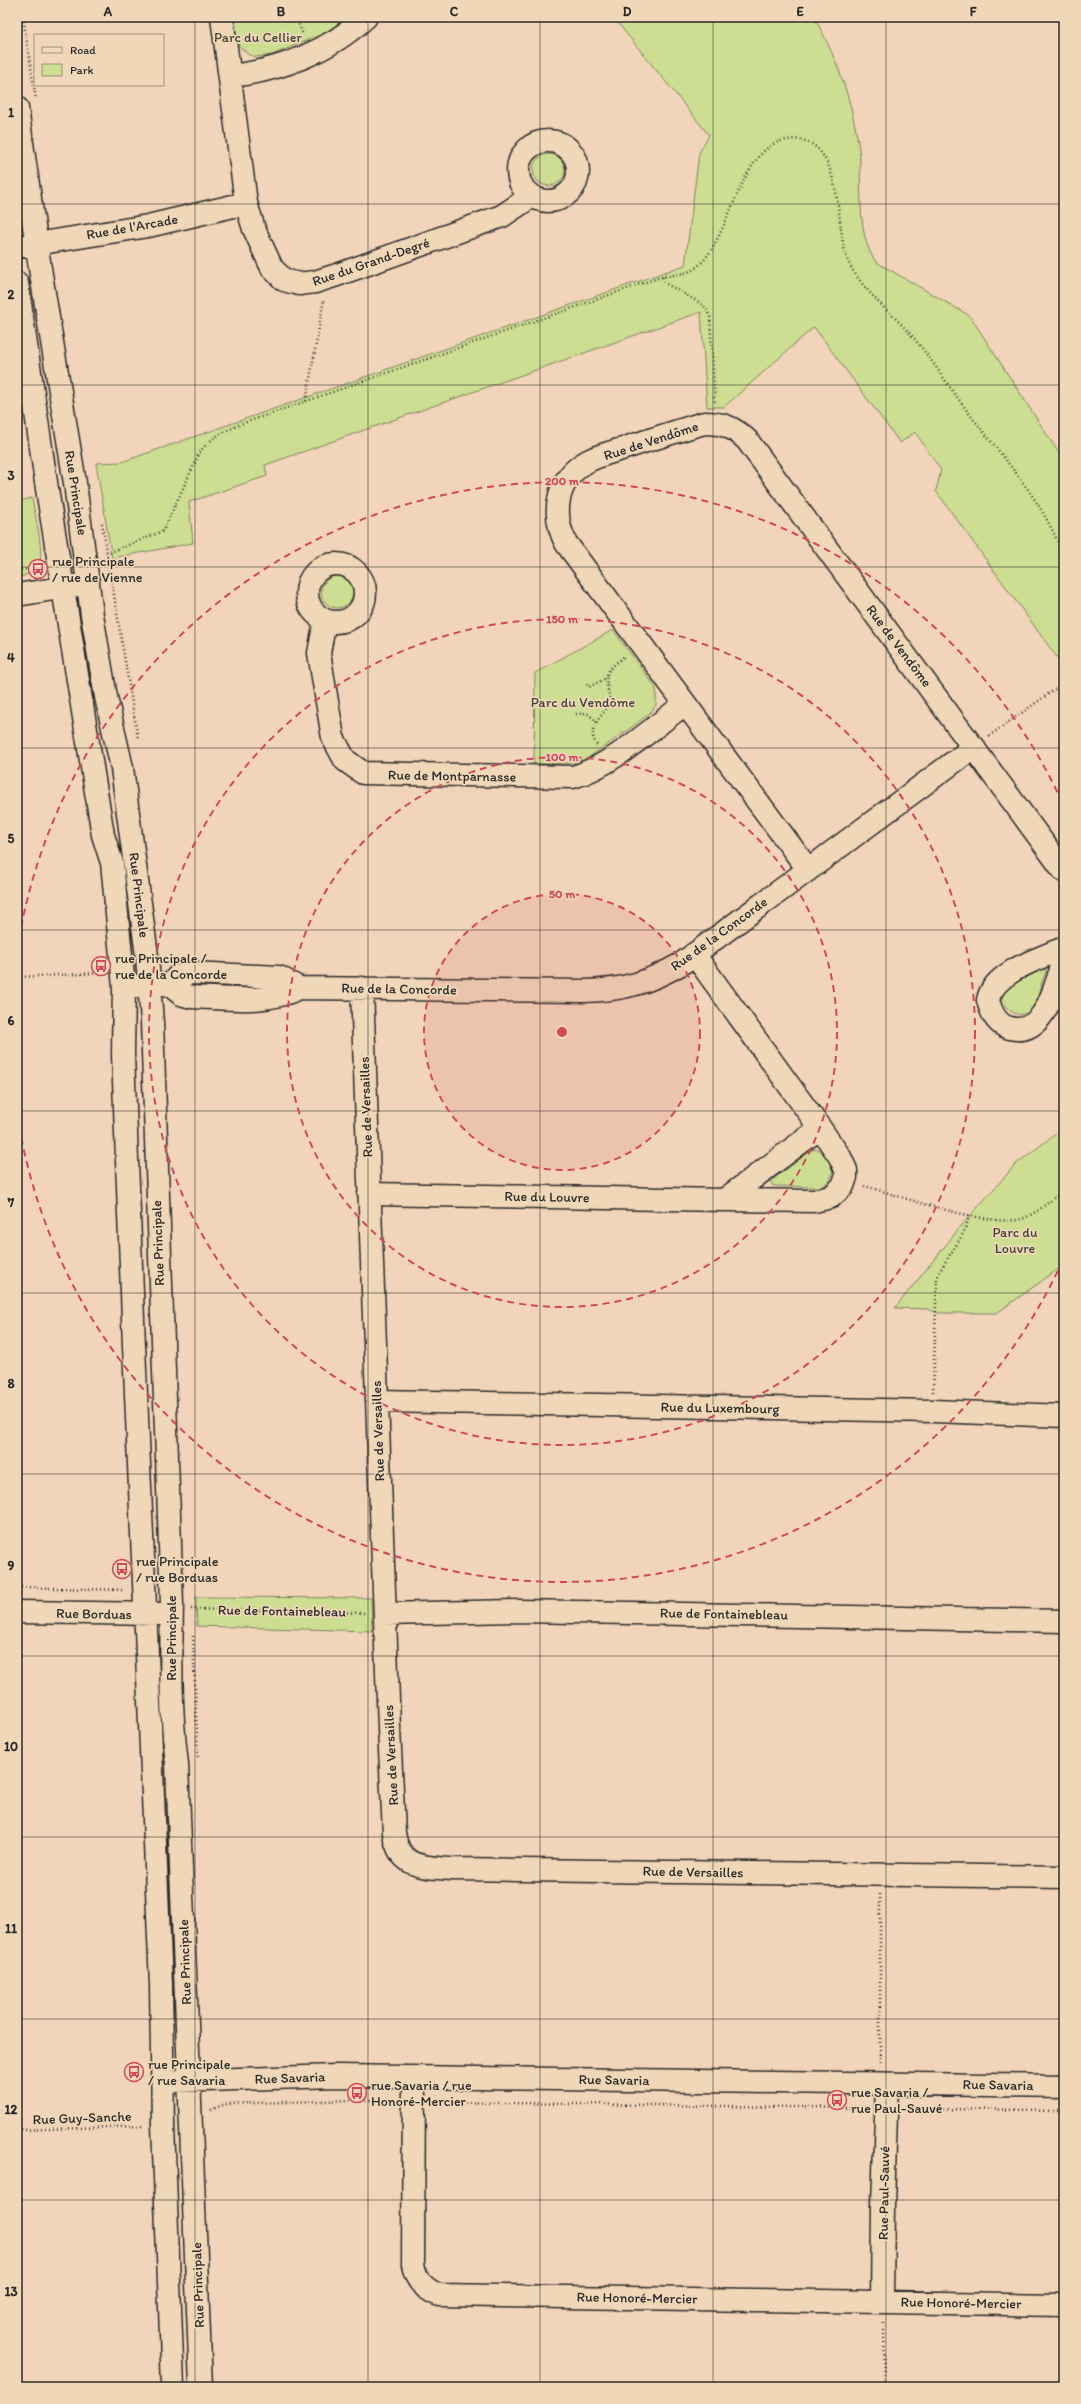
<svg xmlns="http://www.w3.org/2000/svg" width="1081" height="2404" font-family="Itim,sans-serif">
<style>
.green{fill:#cdde92;stroke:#7c845e}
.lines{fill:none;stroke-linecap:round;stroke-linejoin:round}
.minor-casing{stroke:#2b2b2b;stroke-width:25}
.path{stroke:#2b2b2b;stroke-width:2.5;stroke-dasharray:1 3;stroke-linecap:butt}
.minor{stroke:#efd7b7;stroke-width:22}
.grid{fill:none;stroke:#2b2b2b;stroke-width:1;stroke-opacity:0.55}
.ring{fill:none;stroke:#d1495b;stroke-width:2;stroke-dasharray:7 5}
.labels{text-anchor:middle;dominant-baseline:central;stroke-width:3.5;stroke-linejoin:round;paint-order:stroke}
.park-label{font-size:14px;fill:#43463a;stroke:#efd7b7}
.street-label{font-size:14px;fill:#2b2b2b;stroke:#efd7b7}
.poi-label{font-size:14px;fill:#2b2b2b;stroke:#efd7b7;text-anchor:start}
.centre{fill:#d1495b;stroke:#efd7b7;stroke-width:2}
.ring-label{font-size:12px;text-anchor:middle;font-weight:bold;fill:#d1495b;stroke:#efd7b7;stroke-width:3.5;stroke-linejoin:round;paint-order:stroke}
.neatline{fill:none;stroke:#2b2b2b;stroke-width:1.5}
.grid-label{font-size:13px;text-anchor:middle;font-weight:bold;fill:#2b2b2b}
</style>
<rect width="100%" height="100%" fill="#f1d4b9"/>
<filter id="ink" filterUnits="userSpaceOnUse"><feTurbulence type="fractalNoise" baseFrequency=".025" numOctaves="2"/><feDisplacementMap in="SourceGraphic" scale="8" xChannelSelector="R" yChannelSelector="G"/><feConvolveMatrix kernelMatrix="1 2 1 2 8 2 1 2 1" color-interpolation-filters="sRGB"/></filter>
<g filter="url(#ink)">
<!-- green -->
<path class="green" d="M 233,17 L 347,17 L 324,33 L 272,55 L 256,57 L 249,55 L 238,45 Z
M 613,17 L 814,17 C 838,60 852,101 859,149 C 863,184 855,234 876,262 L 970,316 L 1064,461 L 1064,667 L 936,491 L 941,470 L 915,432 L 900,443 L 814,327 L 724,407 L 707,407 L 701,312 L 265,465 L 267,476 L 189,502 L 193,543 L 112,558 L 96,463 L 122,462 L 685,265 L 699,153 L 709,135 Z
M533 170a16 16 0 1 1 32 0a16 16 0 1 1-32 0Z
M 32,498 C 34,513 46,556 38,567 C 33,575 22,574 17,580 L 17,502 Z
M321 592a16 16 0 1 1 32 0a16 16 0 1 1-32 0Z
M 613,630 L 656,688 L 656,705 L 650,713 L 632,727 L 588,758 L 573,763 L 534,764 L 535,673 Z
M 1044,968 L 1046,971 C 1042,981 1039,994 1035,1003 C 1027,1021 1010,1016 1002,1001 L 1003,993 L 1008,987 Z
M 1064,1128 L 1064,1265 L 997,1313 L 938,1313 L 928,1309 L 895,1308 L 962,1225 L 1016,1164 Z
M 817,1149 C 834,1157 840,1180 819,1187 L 773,1186 L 771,1182 L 776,1177 L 812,1150 Z
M 196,1597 L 371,1598 L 372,1631 L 197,1626 Z"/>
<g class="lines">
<defs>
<path id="minor" d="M 222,17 L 246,203 L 254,229 L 272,268 L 284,280 L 299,284 L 315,282 L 337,275 L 502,216 L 523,202 L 530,194
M 230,76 C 279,71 330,51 366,17
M 17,108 L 40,268 L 75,483 L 92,615 L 106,697 L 122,768 L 147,956 L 152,1022 L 172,1604 C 171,1659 170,1709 177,1764 L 201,2387
M518 171a30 30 0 1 1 60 0a30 30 0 1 1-60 0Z
M 17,247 L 148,226 L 246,203
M 17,283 L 47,489 L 103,835 L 112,863 L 114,883 L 124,987 L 123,1054 L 134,1346 L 161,1985 L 163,2125 L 173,2387
M307 593a29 29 0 1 1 58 0a29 29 0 1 1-58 0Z
M 17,595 L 79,585
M 325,621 L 319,653 L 333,738 L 345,760 L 363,773 L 573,777 C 612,766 652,728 685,704
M 807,868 L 566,543 C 551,514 556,478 588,461 C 601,454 617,451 631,446 C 656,438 680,430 704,423 C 723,423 733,427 747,440 L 1064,871
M 1064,948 C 1041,958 993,972 988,1000 C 991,1012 997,1025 1010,1028 C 1046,1037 1055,984 1064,960
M 170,985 L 178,976 L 192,973 L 279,977 L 299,988
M 135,986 L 170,985 L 181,994 L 191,997 C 227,998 266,1005 299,988 L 585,991 C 624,990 647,983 681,964 L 974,747
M 362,988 L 389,1728 L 394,1833 C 399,1868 422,1867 451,1869 L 1064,1877
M 369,1194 L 724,1200 L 820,1128 L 694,954
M 724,1200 L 814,1201 L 831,1197 L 843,1186 L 846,1177 L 846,1170 L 840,1157 L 820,1128
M 377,1401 L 933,1411 L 1064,1416
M 17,1612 L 160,1614
M 385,1614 L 519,1611 L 1064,1621
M 414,2078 L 413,2264 C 415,2280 424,2289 439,2295 L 1064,2305
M 176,2081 L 336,2076 L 1064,2086
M 882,2301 L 883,2205 L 887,2084"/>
</defs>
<!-- minor casing -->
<use href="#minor" class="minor-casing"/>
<!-- path -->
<path class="path" d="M 23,17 L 36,100
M 296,17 L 303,35
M 663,277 L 665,283 L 700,303 L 706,308 L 710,317 L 715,404
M 306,401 L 324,299
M 102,523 L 138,739
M 106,554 L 163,531 L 200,452 C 211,437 225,431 241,424 L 618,292 C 632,287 647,281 662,277 C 674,274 688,275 698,266 C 729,240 740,152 781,141 C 841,126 836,213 844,248 C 846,258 850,267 856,275 C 872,299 895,316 913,337 C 933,361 949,387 968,412 C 1003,458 1045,502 1064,558
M 17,570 L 40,568
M 587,684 L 589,687 L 606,678
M 576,714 L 587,713 L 596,721
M 989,736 L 1064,683
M 597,745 C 584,727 605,716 610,701 C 605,672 602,674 626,655
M 17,977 L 102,973
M 864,1186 C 898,1195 995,1230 1024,1218 C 1039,1212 1052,1199 1064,1190
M 933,1392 L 937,1278 C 946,1255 966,1239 969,1214
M 17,1587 L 124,1590
M 191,1609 L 366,1613
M 193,1636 L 198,1759
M 880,1894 L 880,2063
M 433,2102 L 868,2108
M 907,2109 L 1064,2110
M 211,2110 L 225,2104 L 354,2100 L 394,2101
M 17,2130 L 144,2126
M 884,2322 L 885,2387"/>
<!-- minor -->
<use href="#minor" class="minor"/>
</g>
</g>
<!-- grid -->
<path class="grid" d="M 195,17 L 195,2387M 368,17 L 368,2387M 540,17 L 540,2387M 713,17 L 713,2387M 886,17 L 886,2387M 17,204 L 1064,204M 17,385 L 1064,385M 17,567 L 1064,567M 17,748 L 1064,748M 17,930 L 1064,930M 17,1111 L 1064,1111M 17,1293 L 1064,1293M 17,1474 L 1064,1474M 17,1656 L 1064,1656M 17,1837 L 1064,1837M 17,2019 L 1064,2019M 17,2200 L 1064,2200"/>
<!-- distance rings -->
<circle cx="562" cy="1032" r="138" fill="#d1495b" fill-opacity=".12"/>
<g class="ring">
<circle cx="562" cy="1032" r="138"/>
<circle cx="562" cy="1032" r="275"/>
<circle cx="562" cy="1032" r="413"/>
<path d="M1063 1260A551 551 0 0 1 17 1113M17 951A551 551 0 0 1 1063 804"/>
</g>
<!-- icons -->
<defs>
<symbol id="bus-ring" viewBox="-11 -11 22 22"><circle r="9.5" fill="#efd7b7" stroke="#d1495b" stroke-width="1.5"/><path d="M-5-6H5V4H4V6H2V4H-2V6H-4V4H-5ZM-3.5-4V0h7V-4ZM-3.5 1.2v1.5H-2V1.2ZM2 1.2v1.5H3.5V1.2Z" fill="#d1495b"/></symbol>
</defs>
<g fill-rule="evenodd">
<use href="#bus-ring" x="27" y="558" width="22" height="22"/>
<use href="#bus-ring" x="90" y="955" width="22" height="22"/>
<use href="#bus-ring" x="111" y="1558" width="22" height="22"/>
<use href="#bus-ring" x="123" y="2061" width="22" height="22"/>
<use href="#bus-ring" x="346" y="2082" width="22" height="22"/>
<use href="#bus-ring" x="826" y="2089" width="22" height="22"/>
</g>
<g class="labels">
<!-- park labels -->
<g class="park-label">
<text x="258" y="37">Parc du Cellier</text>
<text x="583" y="702">Parc du Vendôme</text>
<text x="1015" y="1232">Parc du<tspan x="1015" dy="16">Louvre</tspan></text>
</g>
<!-- street labels -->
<g class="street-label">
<text transform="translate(132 227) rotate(-10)">Rue de l'Arcade</text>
<text transform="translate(371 262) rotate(-19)">Rue du Grand-Degré</text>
<text transform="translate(651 441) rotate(-18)">Rue de Vendôme</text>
<text transform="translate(76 493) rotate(81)">Rue Principale</text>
<text transform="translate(899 646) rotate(53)">Rue de Vendôme</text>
<text transform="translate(452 776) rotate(1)">Rue de Montparnasse</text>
<text transform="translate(139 895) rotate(83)">Rue Principale</text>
<text transform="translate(719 934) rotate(-36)">Rue de la Concorde</text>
<text transform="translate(399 989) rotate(1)">Rue de la Concorde</text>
<text transform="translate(366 1107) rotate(-92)">Rue de Versailles</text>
<text transform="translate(547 1197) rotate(1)">Rue du Louvre</text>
<text transform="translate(158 1243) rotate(-92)">Rue Principale</text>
<text transform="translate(720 1408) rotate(1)">Rue du Luxembourg</text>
<text transform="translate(378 1431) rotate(-92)">Rue de Versailles</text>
<text transform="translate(282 1611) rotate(1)">Rue de Fontainebleau</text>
<text transform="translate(94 1614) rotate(1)">Rue Borduas</text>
<text transform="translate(724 1614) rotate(1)">Rue de Fontainebleau</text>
<text transform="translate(171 1638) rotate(-90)">Rue Principale</text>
<text transform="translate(391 1755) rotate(-93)">Rue de Versailles</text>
<text transform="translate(693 1872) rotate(1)">Rue de Versailles</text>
<text transform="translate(185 1962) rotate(-92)">Rue Principale</text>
<text transform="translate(290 2078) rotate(-2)">Rue Savaria</text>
<text transform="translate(614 2080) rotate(1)">Rue Savaria</text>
<text transform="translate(998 2085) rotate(1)">Rue Savaria</text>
<text transform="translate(82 2118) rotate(-2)">Rue Guy-Sanche</text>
<text transform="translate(884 2193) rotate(-89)">Rue Paul-Sauvé</text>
<text transform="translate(198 2285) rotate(-92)">Rue Principale</text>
<text transform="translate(637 2298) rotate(1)">Rue Honoré-Mercier</text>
<text transform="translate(961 2303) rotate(1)">Rue Honoré-Mercier</text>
</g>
<!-- poi labels -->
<g class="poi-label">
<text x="52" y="561">rue Principale<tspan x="52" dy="16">/ rue de Vienne</tspan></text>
<text x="115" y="958">rue Principale /<tspan x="115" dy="16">rue de la Concorde</tspan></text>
<text x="136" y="1561">rue Principale<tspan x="136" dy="16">/ rue Borduas</tspan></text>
<text x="148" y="2064">rue Principale<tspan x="148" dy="16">/ rue Savaria</tspan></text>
<text x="371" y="2085">rue Savaria / rue<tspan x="371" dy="16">Honoré-Mercier</tspan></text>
<text x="851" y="2092">rue Savaria /<tspan x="851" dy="16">rue Paul-Sauvé</tspan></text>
</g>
</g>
<circle cx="562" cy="1032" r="6" class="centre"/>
<g class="ring-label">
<text x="562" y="485">200 m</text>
<text x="562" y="623">150 m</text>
<text x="562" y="761">100 m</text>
<text x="562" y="898">50 m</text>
</g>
<!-- margin -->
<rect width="1081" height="2404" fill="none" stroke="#efd7b7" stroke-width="44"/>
<!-- legend -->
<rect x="34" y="34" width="130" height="52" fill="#efd7b7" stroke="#a1927f"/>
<rect x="42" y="47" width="20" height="6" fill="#efd7b7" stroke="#a1927f"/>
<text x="70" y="54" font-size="12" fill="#2b2b2b">Road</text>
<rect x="42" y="64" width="20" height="12" fill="#cdde92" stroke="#a1927f"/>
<text x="70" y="74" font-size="12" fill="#2b2b2b">Park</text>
<rect x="22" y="22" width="1037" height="2360" class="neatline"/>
<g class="grid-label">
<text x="108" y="16">A</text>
<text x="281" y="16">B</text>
<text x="454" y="16">C</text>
<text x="627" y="16">D</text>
<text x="800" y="16">E</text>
<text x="973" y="16">F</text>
<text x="11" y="117">1</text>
<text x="11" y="299">2</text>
<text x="11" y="480">3</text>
<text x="11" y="662">4</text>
<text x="11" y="843">5</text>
<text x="11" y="1025">6</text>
<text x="11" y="1207">7</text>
<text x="11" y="1388">8</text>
<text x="11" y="1570">9</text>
<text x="11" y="1751">10</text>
<text x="11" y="1933">11</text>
<text x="11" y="2114">12</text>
<text x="11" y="2296">13</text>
</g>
</svg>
